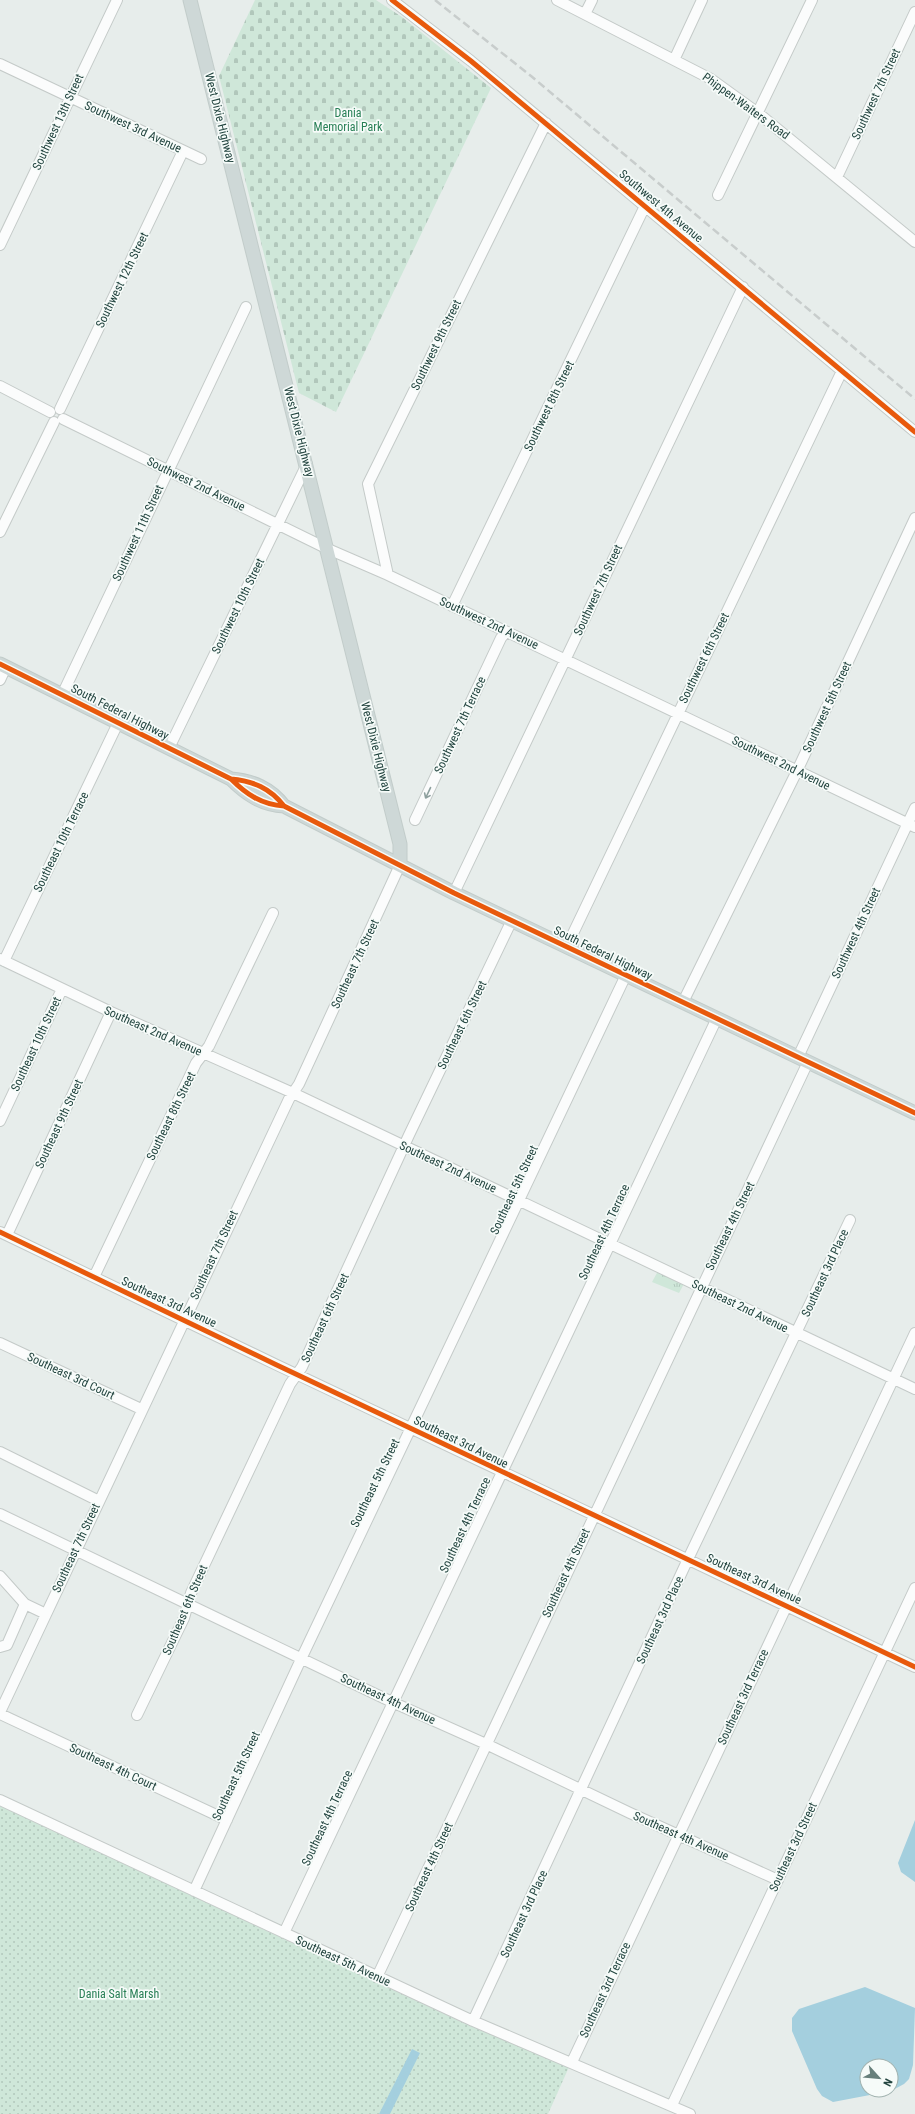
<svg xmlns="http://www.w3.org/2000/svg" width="915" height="2114" font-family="'Roboto Condensed',sans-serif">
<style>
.grass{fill:url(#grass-tufts)}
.cemetery{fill:url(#cemetery-stones)}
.park{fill:url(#park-dots)}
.water{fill:#a4cfde;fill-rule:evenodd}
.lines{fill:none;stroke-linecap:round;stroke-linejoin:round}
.minor-casing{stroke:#c4cac8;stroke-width:12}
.major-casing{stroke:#c2ccca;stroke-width:15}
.minor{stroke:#fbfcfc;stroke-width:10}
.major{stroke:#ced8d7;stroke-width:13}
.rail{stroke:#c8cdcc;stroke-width:2.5;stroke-dasharray:8 4;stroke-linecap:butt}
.cycleway-casing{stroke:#f6fbf9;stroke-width:8}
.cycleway{stroke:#e8590c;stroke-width:5}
.oneway{stroke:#8ea09e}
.labels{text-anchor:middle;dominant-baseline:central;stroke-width:3.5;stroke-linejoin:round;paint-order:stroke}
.street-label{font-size:12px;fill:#22443f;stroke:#f6fbf9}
.park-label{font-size:12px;fill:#277f55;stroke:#f6fbf9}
</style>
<defs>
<pattern id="grass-tufts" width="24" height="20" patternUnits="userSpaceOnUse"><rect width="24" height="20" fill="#cfe7d9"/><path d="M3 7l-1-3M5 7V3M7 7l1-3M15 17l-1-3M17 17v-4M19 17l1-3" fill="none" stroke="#b1c7bb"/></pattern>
<pattern id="cemetery-stones" width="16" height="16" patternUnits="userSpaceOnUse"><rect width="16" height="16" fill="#cfe7d9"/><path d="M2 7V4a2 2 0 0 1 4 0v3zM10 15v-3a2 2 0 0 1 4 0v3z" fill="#b1c7bb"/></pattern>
<pattern id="park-dots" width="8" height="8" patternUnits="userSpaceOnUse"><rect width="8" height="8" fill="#cfe7d9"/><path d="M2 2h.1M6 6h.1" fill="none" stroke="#b1c7bb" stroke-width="1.8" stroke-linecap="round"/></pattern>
</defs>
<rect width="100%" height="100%" fill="#e7edeb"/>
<!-- grass -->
<path class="grass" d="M 658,1271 L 685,1282 L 679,1293 L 652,1282 Z"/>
<!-- cemetery -->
<path class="cemetery" d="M 255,0 L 376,0 L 402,17 L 491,88 L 336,412 L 299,393 L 219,76 Z"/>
<!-- park -->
<path class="park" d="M 0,1806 L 470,2026 L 569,2067 L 548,2114 L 0,2114 Z"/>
<!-- water -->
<path class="water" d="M 915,1820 L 915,1882 L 901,1872 L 898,1863 Z
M 865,1987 L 915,2008 L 913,2065 L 909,2079 L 904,2084 L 891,2091 L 833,2102 L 822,2096 L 817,2089 L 792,2031 L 792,2018 L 799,2009 ZM 867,2066 L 891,2066 L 891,2090 L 867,2090 Z
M 412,2049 L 420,2053 L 390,2114 L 379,2114 Z"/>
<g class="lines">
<defs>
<path id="minor" d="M 392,0 L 471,61 L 915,432
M 557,0 L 711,79 L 758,113 L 915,242
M 585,14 L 592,0
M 675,58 L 702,0
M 0,64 L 201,159
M 837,177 L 915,12
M 718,195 L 812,0
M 0,245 L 117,0
M 0,386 L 50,412
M 60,409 L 183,151
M 63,419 L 328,549 L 388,575 L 915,827
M 0,532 L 54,422
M 388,575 L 368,484 L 546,123
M 452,606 L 645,206
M 0,680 L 6,667
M 62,695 L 246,307
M 169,748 L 307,464
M 415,820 L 501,638 L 506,632
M 454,893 L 743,287
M 567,946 L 842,371
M 0,959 L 111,1012 L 293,1093 L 915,1389
M 4,961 L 118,723
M 683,1002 L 797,771 L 915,518
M 798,1057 L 915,808
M 0,1121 L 62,989
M 0,1232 C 304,1379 609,1523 915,1667
M 7,1235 L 111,1012
M 94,1277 L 196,1063 L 209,1046 L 273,913
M 0,1343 L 141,1409
M 0,1452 L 99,1501
M 0,1514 L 392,1702 L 486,1744 L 630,1813 L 778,1880
M 0,1576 L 25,1604 L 46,1614
M 0,1647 L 7,1645 L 25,1604
M 0,1712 L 289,1099 L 299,1084 L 400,865
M 0,1714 L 227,1820
M 137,1715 L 184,1618 L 191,1593 L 290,1384 L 302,1367 L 409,1135 L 512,920
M 0,1800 L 473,2021 L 690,2114
M 194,1891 L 302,1657 L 626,975
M 284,1933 L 717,1018
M 377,1977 L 808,1062
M 473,2021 L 688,1559 L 850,1220
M 572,2062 L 915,1333
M 672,2105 L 915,1588"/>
<path id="major" d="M 190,0 L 400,844 L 400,865
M 0,664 L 231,779 C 246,794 262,805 284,806 L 454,893 L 915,1113
M 231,779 C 253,781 270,788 284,806"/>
</defs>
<!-- minor casing -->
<use href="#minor" class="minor-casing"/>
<!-- major casing -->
<use href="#major" class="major-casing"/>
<!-- minor -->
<use href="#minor" class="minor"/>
<!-- major -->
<use href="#major" class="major"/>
<!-- rail -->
<path class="rail" d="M 435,0 L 531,76 L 915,399"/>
<defs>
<path id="cycleway" d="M 392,0 L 471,61 L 915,432
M 0,664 L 231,779 C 246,794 262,805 284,806 L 454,893 L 915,1113
M 231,779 C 253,781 270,788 284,806
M 0,1232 C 304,1379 609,1523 915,1667"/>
</defs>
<!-- cycleway casing -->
<use href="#cycleway" class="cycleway-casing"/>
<!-- cycleway -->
<use href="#cycleway" class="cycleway"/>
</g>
<!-- one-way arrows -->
<defs><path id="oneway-shaft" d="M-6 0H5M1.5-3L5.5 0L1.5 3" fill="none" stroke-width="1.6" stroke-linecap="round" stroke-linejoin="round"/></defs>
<use class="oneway" href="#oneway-shaft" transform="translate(428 793) rotate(115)"/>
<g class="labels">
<!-- street labels -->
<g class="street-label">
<text transform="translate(876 94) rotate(-65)">Southwest 7th Street</text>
<text transform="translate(746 106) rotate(36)">Phippen-Waiters Road</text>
<text transform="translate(220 118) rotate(76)">West Dixie Highway</text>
<text transform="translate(58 122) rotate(-65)">Southwest 13th Street</text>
<text transform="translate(133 127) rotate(25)">Southwest 3rd Avenue</text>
<text transform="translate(661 206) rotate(40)">Southwest 4th Avenue</text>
<text transform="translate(122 280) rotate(-64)">Southwest 12th Street</text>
<text transform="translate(436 345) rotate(-64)">Southwest 9th Street</text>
<text transform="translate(549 406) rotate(-64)">Southwest 8th Street</text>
<text transform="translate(299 432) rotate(76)">West Dixie Highway</text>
<text transform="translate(196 484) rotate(26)">Southwest 2nd Avenue</text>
<text transform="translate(138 533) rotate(-65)">Southwest 11th Street</text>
<text transform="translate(598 590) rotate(-65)">Southwest 7th Street</text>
<text transform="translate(238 606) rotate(-64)">Southwest 10th Street</text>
<text transform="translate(489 623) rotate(25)">Southwest 2nd Avenue</text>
<text transform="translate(704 658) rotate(-64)">Southwest 6th Street</text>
<text transform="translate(827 707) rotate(-65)">Southwest 5th Street</text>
<text transform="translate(120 712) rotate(27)">South Federal Highway</text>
<text transform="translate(460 725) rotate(-65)">Southwest 7th Terrace</text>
<text transform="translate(376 747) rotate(76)">West Dixie Highway</text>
<text transform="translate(781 763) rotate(26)">Southwest 2nd Avenue</text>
<text transform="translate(61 842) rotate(-64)">Southeast 10th Terrace</text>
<text transform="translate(856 933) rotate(-65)">Southwest 4th Street</text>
<text transform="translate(603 953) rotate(26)">South Federal Highway</text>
<text transform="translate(355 964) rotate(-65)">Southeast 7th Street</text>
<text transform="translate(462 1025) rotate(-64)">Southeast 6th Street</text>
<text transform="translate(153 1031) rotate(24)">Southeast 2nd Avenue</text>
<text transform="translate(36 1044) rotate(-65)">Southeast 10th Street</text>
<text transform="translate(171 1116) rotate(-64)">Southeast 8th Street</text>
<text transform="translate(59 1124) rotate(-65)">Southeast 9th Street</text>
<text transform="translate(448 1167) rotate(25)">Southeast 2nd Avenue</text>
<text transform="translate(514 1190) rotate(-65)">Southeast 5th Street</text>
<text transform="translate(730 1226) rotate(-64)">Southeast 4th Street</text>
<text transform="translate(604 1232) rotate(-65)">Southeast 4th Terrace</text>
<text transform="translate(214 1255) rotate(-65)">Southeast 7th Street</text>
<text transform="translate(825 1273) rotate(-65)">Southeast 3rd Place</text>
<text transform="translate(169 1302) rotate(25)">Southeast 3rd Avenue</text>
<text transform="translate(740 1306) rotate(26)">Southeast 2nd Avenue</text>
<text transform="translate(325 1318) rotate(-65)">Southeast 6th Street</text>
<text transform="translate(71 1376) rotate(25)">Southeast 3rd Court</text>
<text transform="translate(461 1442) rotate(26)">Southeast 3rd Avenue</text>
<text transform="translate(375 1483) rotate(-64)">Southeast 5th Street</text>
<text transform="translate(465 1525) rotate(-65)">Southeast 4th Terrace</text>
<text transform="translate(76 1548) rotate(-65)">Southeast 7th Street</text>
<text transform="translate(566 1573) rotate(-65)">Southeast 4th Street</text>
<text transform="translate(754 1579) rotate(25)">Southeast 3rd Avenue</text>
<text transform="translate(185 1610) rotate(-67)">Southeast 6th Street</text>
<text transform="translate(660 1620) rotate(-65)">Southeast 3rd Place</text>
<text transform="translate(743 1697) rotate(-65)">Southeast 3rd Terrace</text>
<text transform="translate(388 1699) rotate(25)">Southeast 4th Avenue</text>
<text transform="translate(113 1767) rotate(25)">Southeast 4th Court</text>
<text transform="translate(236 1776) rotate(-65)">Southeast 5th Street</text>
<text transform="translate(327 1818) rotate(-65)">Southeast 4th Terrace</text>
<text transform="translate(681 1836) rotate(24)">Southeast 4th Avenue</text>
<text transform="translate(793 1847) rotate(-65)">Southeast 3rd Street</text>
<text transform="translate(429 1867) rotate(-65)">Southeast 4th Street</text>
<text transform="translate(524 1914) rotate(-65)">Southeast 3rd Place</text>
<text transform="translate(343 1961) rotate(25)">Southeast 5th Avenue</text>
<text transform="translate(605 1990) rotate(-65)">Southeast 3rd Terrace</text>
</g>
<!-- park labels -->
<g class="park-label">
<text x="348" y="113">Dania<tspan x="348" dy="14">Memorial Park</tspan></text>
<text x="119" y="1994">Dania Salt Marsh</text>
</g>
</g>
<!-- north arrow -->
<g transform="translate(879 2078) rotate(117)"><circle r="19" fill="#f6fbf9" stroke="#a1b2af"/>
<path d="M0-3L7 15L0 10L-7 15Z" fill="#677f7b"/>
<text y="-6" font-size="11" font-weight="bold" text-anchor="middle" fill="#22443f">N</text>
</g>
</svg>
